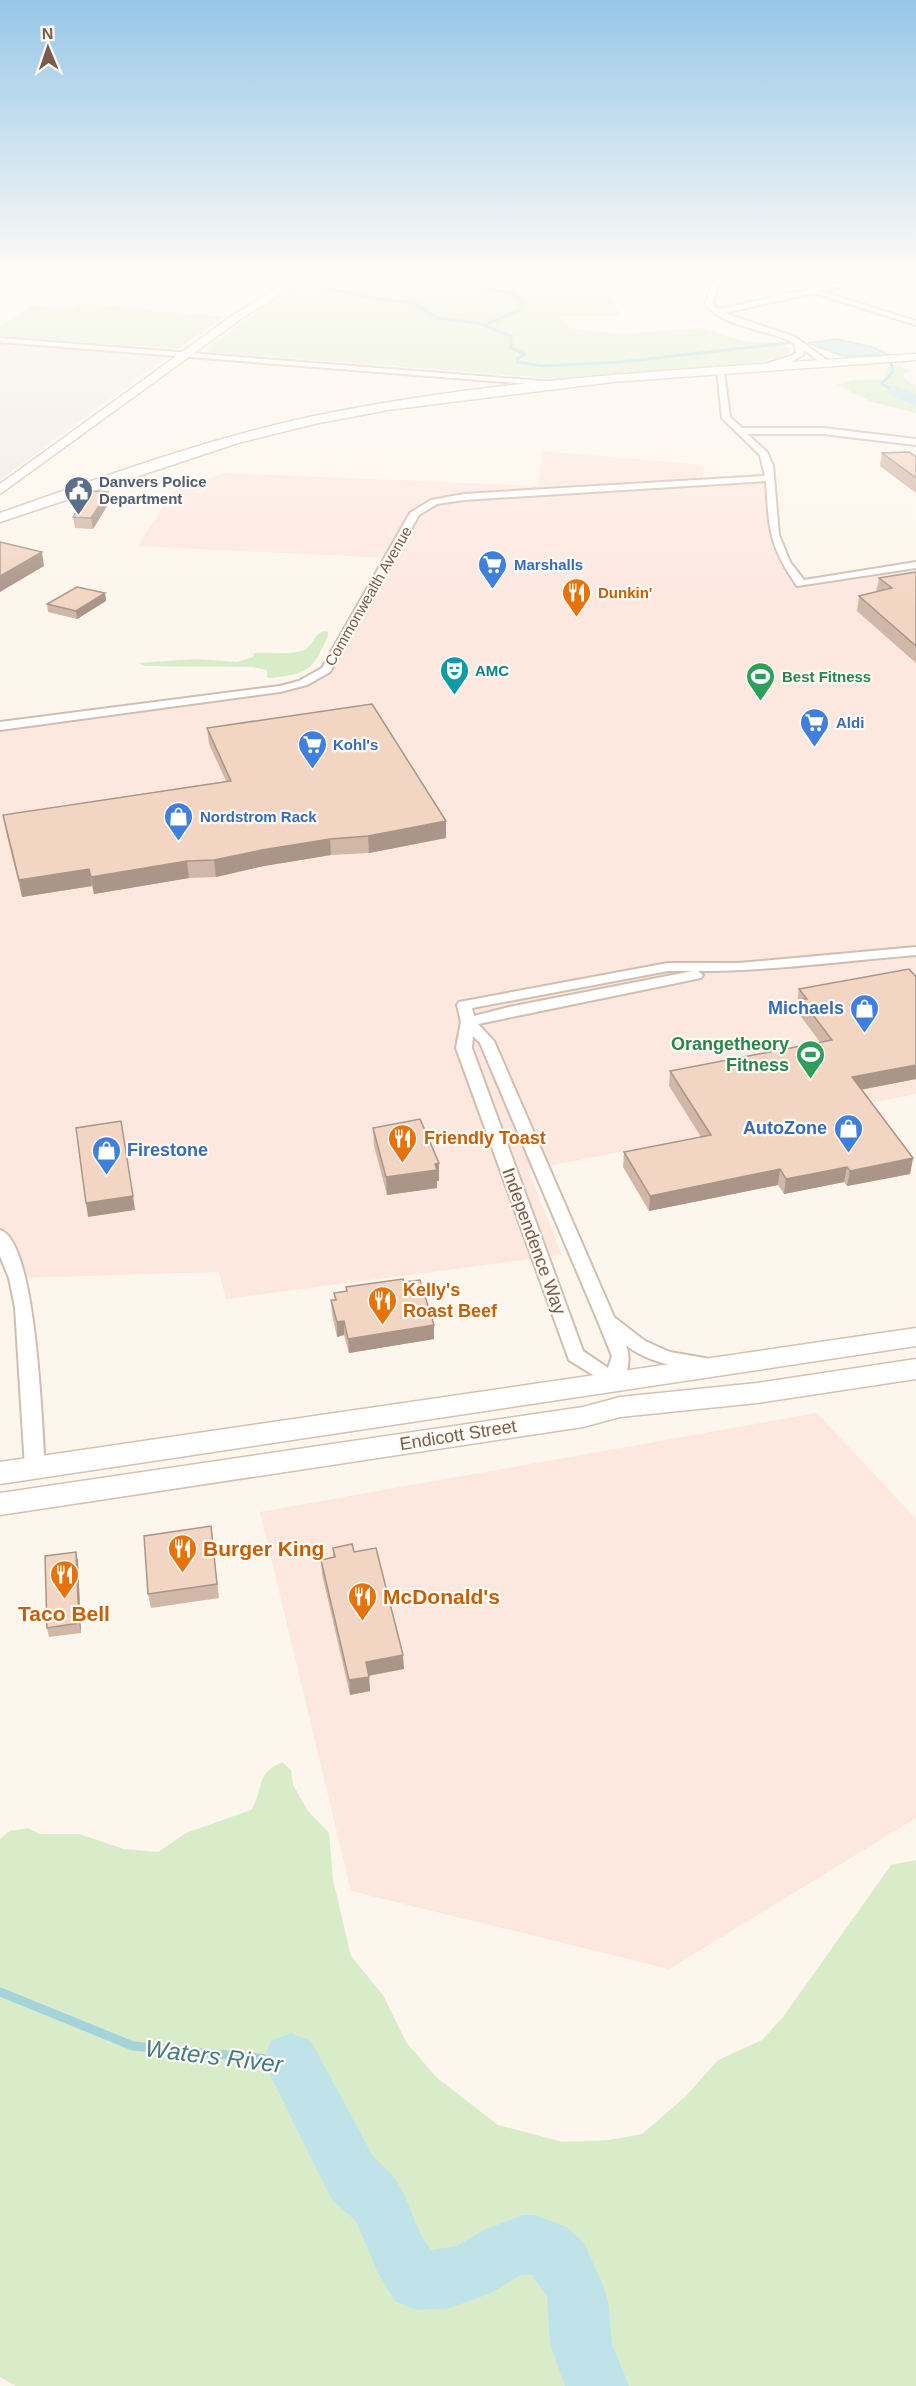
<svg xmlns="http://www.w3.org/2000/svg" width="916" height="2386" font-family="Helvetica,sans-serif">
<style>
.commercial{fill:#fde8e0}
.industrial{fill:#efe9e4}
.green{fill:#d8ecc9}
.water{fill:#bfe3e8;stroke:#a5d3da;stroke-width:1.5}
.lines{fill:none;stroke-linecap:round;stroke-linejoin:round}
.stream-far1{stroke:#a5d3da;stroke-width:3}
.stream{stroke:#a5d3da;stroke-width:9}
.river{fill:#bfe3e8;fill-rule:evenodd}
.street-casing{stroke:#d1beb0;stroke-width:4}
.secondary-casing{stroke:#d6c0b0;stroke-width:3}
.street{fill:#fff;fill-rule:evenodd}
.secondary{fill:#fff;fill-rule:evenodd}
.wall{fill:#d1b7a8}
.shaded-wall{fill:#aa9588}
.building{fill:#f3d5c3;stroke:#aa9588;stroke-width:1.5}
.labels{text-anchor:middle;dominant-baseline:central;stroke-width:4.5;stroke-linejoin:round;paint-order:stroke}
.far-service-label{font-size:15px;font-weight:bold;fill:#4e5e75;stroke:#fffaf3;text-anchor:start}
.far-shop-label{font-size:15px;font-weight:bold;fill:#366cbe;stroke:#fffaf3;text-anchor:start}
.far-food-label{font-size:15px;font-weight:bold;fill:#c56008;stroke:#fffaf3;text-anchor:start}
.far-street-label{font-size:15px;fill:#7a5c4d;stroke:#fffaf3}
.far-culture-label{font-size:15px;font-weight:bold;fill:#0d838f;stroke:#fffaf3;text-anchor:start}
.far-leisure-label{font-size:15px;font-weight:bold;fill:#27864d;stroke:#fffaf3;text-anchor:start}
.shop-label{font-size:18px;font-weight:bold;fill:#366cbe;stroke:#fffaf3;text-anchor:end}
.leisure-label{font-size:18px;font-weight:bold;fill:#27864d;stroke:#fffaf3;text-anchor:end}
.food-label{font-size:18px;font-weight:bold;fill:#c56008;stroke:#fffaf3;text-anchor:start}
.street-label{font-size:18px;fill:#7a5c4d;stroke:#fffaf3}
.near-food-label{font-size:21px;font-weight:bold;fill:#c56008;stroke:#fffaf3;text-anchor:start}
.near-water-label{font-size:24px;font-style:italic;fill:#437c86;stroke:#fffaf3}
</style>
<rect width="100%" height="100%" fill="#fdf6ec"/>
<!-- commercial -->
<path class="commercial" d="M 543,451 L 705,465 L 700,482 L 770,478 L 774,535 L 801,584 L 916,565 L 916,1094 L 528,1170 L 562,1255 L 226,1299 L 219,1272 L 18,1278 L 0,1236 L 0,726 L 280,689 L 326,670 L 389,558 L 137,546 L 174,491 L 224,473 L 538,486 Z
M 817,1413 L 916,1519 L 916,1818 L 669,1969 L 351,1891 L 260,1512 Z"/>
<!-- industrial -->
<path class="industrial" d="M 0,343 L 161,354 L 168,356 L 0,480 Z"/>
<!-- green -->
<path class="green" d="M 87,272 L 106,272 L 121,282 L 36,296 L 0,296 L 0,279 Z
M 321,272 L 709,272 L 703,290 L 607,289 L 620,316 L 559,316 L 560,319 L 571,329 L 623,334 L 703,328 L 747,342 L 779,343 L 789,348 L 789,354 L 754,364 L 559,379 L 209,352 L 206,348 L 292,287 Z
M 82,303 L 224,317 L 178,349 L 0,336 L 0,326 L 31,306 L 70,309 Z
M 900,366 L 910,371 L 904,374 L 903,377 L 916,387 L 916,413 L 872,402 L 837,385 L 853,380 L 884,379 L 886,368 Z
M 324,631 L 328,632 C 328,639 324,644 321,650 C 312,674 294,675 271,678 L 267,677 L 267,670 L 253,667 L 145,666 L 138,663 L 196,659 L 237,662 L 253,657 L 254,653 C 266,652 299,656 307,648 C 314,642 314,635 324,631 Z
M 282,1762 L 291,1770 L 293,1785 L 308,1811 L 329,1833 L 333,1880 L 351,1956 L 383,1995 L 406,2042 L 437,2078 L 498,2125 L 563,2142 L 609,2140 L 642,2134 L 686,2096 L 718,2060 L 762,2040 L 783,2017 L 891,1865 L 916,1860 L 916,2386 L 16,2386 L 0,2377 L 0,1839 L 10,1831 L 28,1828 L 40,1834 L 79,1834 L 124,1849 L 158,1852 L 186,1833 L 251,1810 C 265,1788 254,1775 282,1762 Z"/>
<!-- water -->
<path class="water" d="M 139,272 L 292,272 L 277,280 L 256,284 L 152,282 L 143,279 L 146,275 Z
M 836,339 L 873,347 L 890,355 L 843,356 L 808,343 Z"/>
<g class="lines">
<!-- stream-far1 -->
<path class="stream-far1" d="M 448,272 L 480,286 L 510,293 L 522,300 L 522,309 L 485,325
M 301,281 L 366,297 L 413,303 L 438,318 L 478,323 L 511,336 L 511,348 L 525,354 L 517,359 L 518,362 L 543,366 L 620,362 L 788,343
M 0,286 L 72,285 L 117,279
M 891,363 L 893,372 L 881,384 L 896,391"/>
<!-- stream -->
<path class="stream" d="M 0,1992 L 133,2046 L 291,2061"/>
<!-- river -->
<path class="river" d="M 896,386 L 916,394 L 916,406 L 890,395 L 887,391 L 890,387 Z
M 291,2033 L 311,2041 L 374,2158 C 412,2187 406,2216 431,2250 L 457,2246 L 484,2230 L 523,2215 L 535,2215 L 567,2227 L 583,2242 L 603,2285 L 608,2301 L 612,2344 L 629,2386 L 565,2386 L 550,2344 L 547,2297 L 532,2275 L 521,2275 L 491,2293 L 450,2308 L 416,2310 L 395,2301 L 378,2273 L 356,2221 L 332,2200 L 263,2061 L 271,2041 Z"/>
<defs>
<path id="street" d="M 716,272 L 724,272 L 721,278 L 764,272 L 719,283 L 713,304 L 718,309 L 888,272 L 902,272 L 893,275 L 916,282 L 916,286 L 885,277 L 821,291 L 916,321 L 916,325 L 814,293 L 724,313 L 795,337 L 832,364 L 825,366 L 804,350 L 803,355 L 786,365 L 760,370 L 760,366 L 793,355 L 796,352 L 795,344 C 767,327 728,331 705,304 Z
M 0,338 L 555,382 L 559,384 L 555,386 L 0,342 Z
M 717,370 L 724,372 L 730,417 L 742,428 L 823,428 L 916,439 L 916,445 L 823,434 L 747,434 L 767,452 L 773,465 L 779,535 L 790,562 L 804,580 L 916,562 L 916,568 L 797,586 C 769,546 769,529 766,481 L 464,500 L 437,504 L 419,515 L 330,672 L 307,685 L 280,692 L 0,730 L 0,722 L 280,686 L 299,681 L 322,668 L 410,513 L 431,500 L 464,494 L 765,476 L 760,455 L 722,418 Z
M 916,947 L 916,955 C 844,961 770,971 698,971 L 703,975 L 701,978 L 478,1024 L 494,1041 L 614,1317 L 645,1341 L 670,1352 L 716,1360 L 719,1365 L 716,1370 L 710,1372 C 681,1367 649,1364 626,1345 C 631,1358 628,1373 621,1386 L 614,1388 L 569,1360 L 456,1048 L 461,1022 L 457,1005 L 459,1002 L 668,963 L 739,963 ZM 668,971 L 693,971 L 509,1007 L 474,1016 L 472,1008 ZM 473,1036 L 480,1043 L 597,1319 L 612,1356 L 608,1368 L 583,1351 L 472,1048 Z
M 0,1230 C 37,1241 42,1430 45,1468 L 42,1473 L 35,1475 L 28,1473 L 25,1468 L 15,1307 L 9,1278 L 0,1256 Z"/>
<path id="secondary" d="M 303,272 L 315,272 L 241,319 L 0,494 L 0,484 L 233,315 Z
M 916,354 L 916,360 L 613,382 L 388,410 L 314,424 L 238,443 L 0,522 L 0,513 C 103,477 206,439 314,416 C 512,375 715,368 916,354 Z
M 916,1328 L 916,1346 L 0,1484 L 0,1462 Z
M 916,1359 L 916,1379 L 757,1403 L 620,1417 L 583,1427 L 0,1515 L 0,1493 L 583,1407 L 620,1397 L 757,1383 Z"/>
</defs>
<!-- street casing -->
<use href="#street" class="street-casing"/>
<!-- secondary casing -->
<use href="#secondary" class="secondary-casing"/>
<!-- street -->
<use href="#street" class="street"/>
<!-- secondary -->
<use href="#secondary" class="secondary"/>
</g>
<!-- wall -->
<path class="wall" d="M 882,453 L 916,457 L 916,493 L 880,466 Z
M 109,503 L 93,529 L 75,528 L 73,517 Z
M 916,572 L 916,663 L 857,611 L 859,596 L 876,592 L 879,578 Z
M 105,593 L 106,601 L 77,619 L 48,612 L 47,604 Z
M 207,728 L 446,821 L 446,838 L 369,853 L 331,855 L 264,866 L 216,877 L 189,878 L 94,894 L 92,886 L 22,897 L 6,832 L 3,815 L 226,781 L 209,744 Z
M 916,977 L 916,1079 L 862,1089 L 913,1158 L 910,1174 L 847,1186 L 844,1182 L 784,1194 L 778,1185 L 649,1211 L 623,1167 L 624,1152 L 701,1137 L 669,1086 L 670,1071 L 820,1042 L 799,1014 L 800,1008 L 797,1004 L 799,989 Z
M 373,1128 L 439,1181 L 437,1181 L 437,1188 L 387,1195 L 374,1146 Z
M 404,1282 L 434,1325 L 434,1339 L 349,1353 L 344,1335 L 337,1337 L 332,1314 L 331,1300 L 335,1300 L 334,1293 L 346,1292 L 346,1287 Z
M 211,1526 L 219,1598 L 151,1608 L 148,1594 Z
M 333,1548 L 354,1552 L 404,1669 L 369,1676 L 370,1691 L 350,1695 L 322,1574 L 321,1560 L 333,1557 Z
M 78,1561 L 81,1633 L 49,1637 L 47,1628 Z"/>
<!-- shaded-wall -->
<path class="shaded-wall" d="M 108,492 L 109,503 L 93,529 L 91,518 Z
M 42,552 L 44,566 L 0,592 L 0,576 Z
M 105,593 L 106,601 L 77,619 L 76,611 Z
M 446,821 L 446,838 L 369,853 L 368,836 Z
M 330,839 L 331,855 L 264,866 L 216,877 L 214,860 L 262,850 Z
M 187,861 L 189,878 L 94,894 L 91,877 Z
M 89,869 L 92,886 L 22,897 L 19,880 Z
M 916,1065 L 916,1079 L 850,1092 L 852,1077 Z
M 913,1158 L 910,1174 L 847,1186 L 850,1171 Z
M 439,1163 L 439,1181 L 437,1181 L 437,1188 L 387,1195 L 386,1177 Z
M 847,1167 L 844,1182 L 784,1194 L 786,1179 Z
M 780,1169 L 778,1185 L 649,1211 L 650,1196 Z
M 133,1196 L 135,1210 L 88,1217 L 86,1203 Z
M 344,1321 L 344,1335 L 337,1337 L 337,1322 Z
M 434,1325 L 434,1339 L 349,1353 L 348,1339 Z
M 76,1552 L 78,1561 L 81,1633 L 79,1623 Z
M 403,1655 L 404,1669 L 366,1676 L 366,1662 Z
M 369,1677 L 370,1691 L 350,1695 L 349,1680 Z"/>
<!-- building -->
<path class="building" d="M 909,452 L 916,457 L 916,478 L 882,453 Z
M 90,491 L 108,492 L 91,518 L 73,517 Z
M 0,542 L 42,552 L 0,576 Z
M 916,572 L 916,646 L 859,596 L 892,588 L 879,578 Z
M 77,587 L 105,593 L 76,611 L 47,604 Z
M 372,704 L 446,821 L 368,836 L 330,839 L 262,850 L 214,860 L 187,861 L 91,877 L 89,869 L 19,880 L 3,815 L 231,781 L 207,728 Z
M 909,969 L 916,977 L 916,1065 L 852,1077 L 913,1158 L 850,1171 L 847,1167 L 786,1179 L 780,1169 L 650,1196 L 624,1152 L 711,1135 L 670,1071 L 832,1040 L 801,999 L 807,999 L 799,989 Z
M 420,1119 L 439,1163 L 435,1164 L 437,1170 L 386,1177 L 373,1128 Z
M 121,1121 L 133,1196 L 86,1203 L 76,1128 Z
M 403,1279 L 404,1282 L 420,1280 L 434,1325 L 348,1339 L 344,1321 L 337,1322 L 331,1300 L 336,1300 L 334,1293 L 347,1291 L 346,1287 Z
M 211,1526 L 217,1584 L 148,1594 L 144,1536 Z
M 352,1544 L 354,1552 L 376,1548 L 403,1655 L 366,1662 L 369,1677 L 349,1680 L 321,1560 L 335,1557 L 333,1548 Z
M 76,1552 L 79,1623 L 47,1628 L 45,1556 Z"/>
<!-- sky -->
<linearGradient id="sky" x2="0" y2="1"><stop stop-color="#97c7e8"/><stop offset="0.45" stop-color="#fefbf6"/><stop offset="1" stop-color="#fefbf6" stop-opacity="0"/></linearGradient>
<rect width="916" height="606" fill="url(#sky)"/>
<!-- icons -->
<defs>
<symbol id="civic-pin" viewBox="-11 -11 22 30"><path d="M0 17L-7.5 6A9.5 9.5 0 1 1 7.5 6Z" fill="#5c6f8a" stroke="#fffaf3"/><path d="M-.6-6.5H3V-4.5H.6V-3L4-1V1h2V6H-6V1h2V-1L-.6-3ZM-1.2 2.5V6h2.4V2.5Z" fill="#fff"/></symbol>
<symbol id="supermarket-pin" viewBox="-11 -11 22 30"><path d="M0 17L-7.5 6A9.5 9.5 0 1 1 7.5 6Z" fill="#3f7fe0" stroke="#fffaf3"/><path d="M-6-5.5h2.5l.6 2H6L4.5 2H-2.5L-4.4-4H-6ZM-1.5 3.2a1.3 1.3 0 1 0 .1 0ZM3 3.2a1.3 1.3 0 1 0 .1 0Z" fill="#fff"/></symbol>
<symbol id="restaurant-pin" viewBox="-11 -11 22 30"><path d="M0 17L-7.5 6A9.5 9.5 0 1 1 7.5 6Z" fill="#e8710a" stroke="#fffaf3"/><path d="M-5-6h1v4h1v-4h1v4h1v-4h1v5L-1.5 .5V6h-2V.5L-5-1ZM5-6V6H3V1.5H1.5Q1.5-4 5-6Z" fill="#fff"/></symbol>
<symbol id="theatre-pin" viewBox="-11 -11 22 30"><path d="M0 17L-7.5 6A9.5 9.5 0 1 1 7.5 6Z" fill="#0f9aa8" stroke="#fffaf3"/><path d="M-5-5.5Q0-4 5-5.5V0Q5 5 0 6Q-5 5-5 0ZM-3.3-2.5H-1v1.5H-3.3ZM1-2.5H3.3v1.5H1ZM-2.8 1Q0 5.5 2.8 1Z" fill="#fff"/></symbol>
<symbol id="stadium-pin" viewBox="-11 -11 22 30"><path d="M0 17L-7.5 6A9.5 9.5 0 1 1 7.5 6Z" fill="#2e9e5b" stroke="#fffaf3"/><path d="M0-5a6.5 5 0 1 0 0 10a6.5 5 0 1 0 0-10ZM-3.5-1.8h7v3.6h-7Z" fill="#fff"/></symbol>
<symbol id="shop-pin" viewBox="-11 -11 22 30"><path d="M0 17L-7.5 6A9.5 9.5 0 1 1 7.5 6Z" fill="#3f7fe0" stroke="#fffaf3"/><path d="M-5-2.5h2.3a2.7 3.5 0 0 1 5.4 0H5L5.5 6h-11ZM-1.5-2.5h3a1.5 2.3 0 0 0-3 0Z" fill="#fff"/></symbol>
</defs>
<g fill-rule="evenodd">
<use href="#civic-pin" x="62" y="474" width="33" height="45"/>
<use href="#supermarket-pin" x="476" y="548" width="33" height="45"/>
<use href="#restaurant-pin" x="560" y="576" width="33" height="45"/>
<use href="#theatre-pin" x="438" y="654" width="33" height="45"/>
<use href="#stadium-pin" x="744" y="660" width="33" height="45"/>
<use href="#supermarket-pin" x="798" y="706" width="33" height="45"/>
<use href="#supermarket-pin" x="296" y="728" width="33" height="45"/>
<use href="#shop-pin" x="162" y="800" width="33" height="45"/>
<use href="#shop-pin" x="848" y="992" width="33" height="45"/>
<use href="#stadium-pin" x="794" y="1038" width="33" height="45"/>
<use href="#shop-pin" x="832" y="1112" width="33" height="45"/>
<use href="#restaurant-pin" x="386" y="1122" width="33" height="45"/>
<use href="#shop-pin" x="90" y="1134" width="33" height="45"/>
<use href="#restaurant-pin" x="366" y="1284" width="33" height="45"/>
<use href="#restaurant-pin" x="166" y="1532" width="33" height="45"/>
<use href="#restaurant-pin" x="48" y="1558" width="33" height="45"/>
<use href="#restaurant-pin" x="346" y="1580" width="33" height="45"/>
</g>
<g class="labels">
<!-- far-service labels -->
<g class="far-service-label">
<text x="99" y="481">Danvers Police<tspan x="99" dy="17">Department</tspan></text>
</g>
<!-- far-shop labels -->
<g class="far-shop-label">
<text x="514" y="564">Marshalls</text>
<text x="836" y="722">Aldi</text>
<text x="333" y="744">Kohl's</text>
<text x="200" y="816">Nordstrom Rack</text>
</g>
<!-- far-food labels -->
<g class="far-food-label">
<text x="598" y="592">Dunkin'</text>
</g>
<!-- far-street labels -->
<g class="far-street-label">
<text transform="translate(368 596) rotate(-60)">Commonwealth Avenue</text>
</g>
<!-- far-culture labels -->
<g class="far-culture-label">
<text x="475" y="670">AMC</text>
</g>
<!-- far-leisure labels -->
<g class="far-leisure-label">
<text x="782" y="676">Best Fitness</text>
</g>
<!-- shop labels -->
<g class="shop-label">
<text x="844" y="1008">Michaels</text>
<text x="827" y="1128">AutoZone</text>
<text x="127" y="1150" text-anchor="start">Firestone</text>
</g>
<!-- leisure labels -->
<g class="leisure-label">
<text x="789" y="1044">Orangetheory<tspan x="789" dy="21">Fitness</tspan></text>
</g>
<!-- food labels -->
<g class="food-label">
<text x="424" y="1138">Friendly Toast</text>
<text x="403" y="1290">Kelly's<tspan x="403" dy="21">Roast Beef</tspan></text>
</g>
<!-- street labels -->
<g class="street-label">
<text transform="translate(534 1241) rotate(70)">Independence Way</text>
<text transform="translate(458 1435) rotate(-9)">Endicott Street</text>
</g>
<!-- near-food labels -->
<g class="near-food-label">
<text x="203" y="1548">Burger King</text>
<text x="383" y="1596">McDonald's</text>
<text x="64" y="1613" text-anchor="middle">Taco Bell</text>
</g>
<!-- near-water labels -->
<g class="near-water-label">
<text transform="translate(214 2056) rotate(7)">Waters River</text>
</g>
</g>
<!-- north arrow -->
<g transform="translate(48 48) rotate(358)" stroke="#fffaf3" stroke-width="4.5" paint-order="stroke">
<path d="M0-4.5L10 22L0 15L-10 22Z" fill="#7a5c4d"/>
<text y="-9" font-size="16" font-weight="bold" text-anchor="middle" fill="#7a5c4d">N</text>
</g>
</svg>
